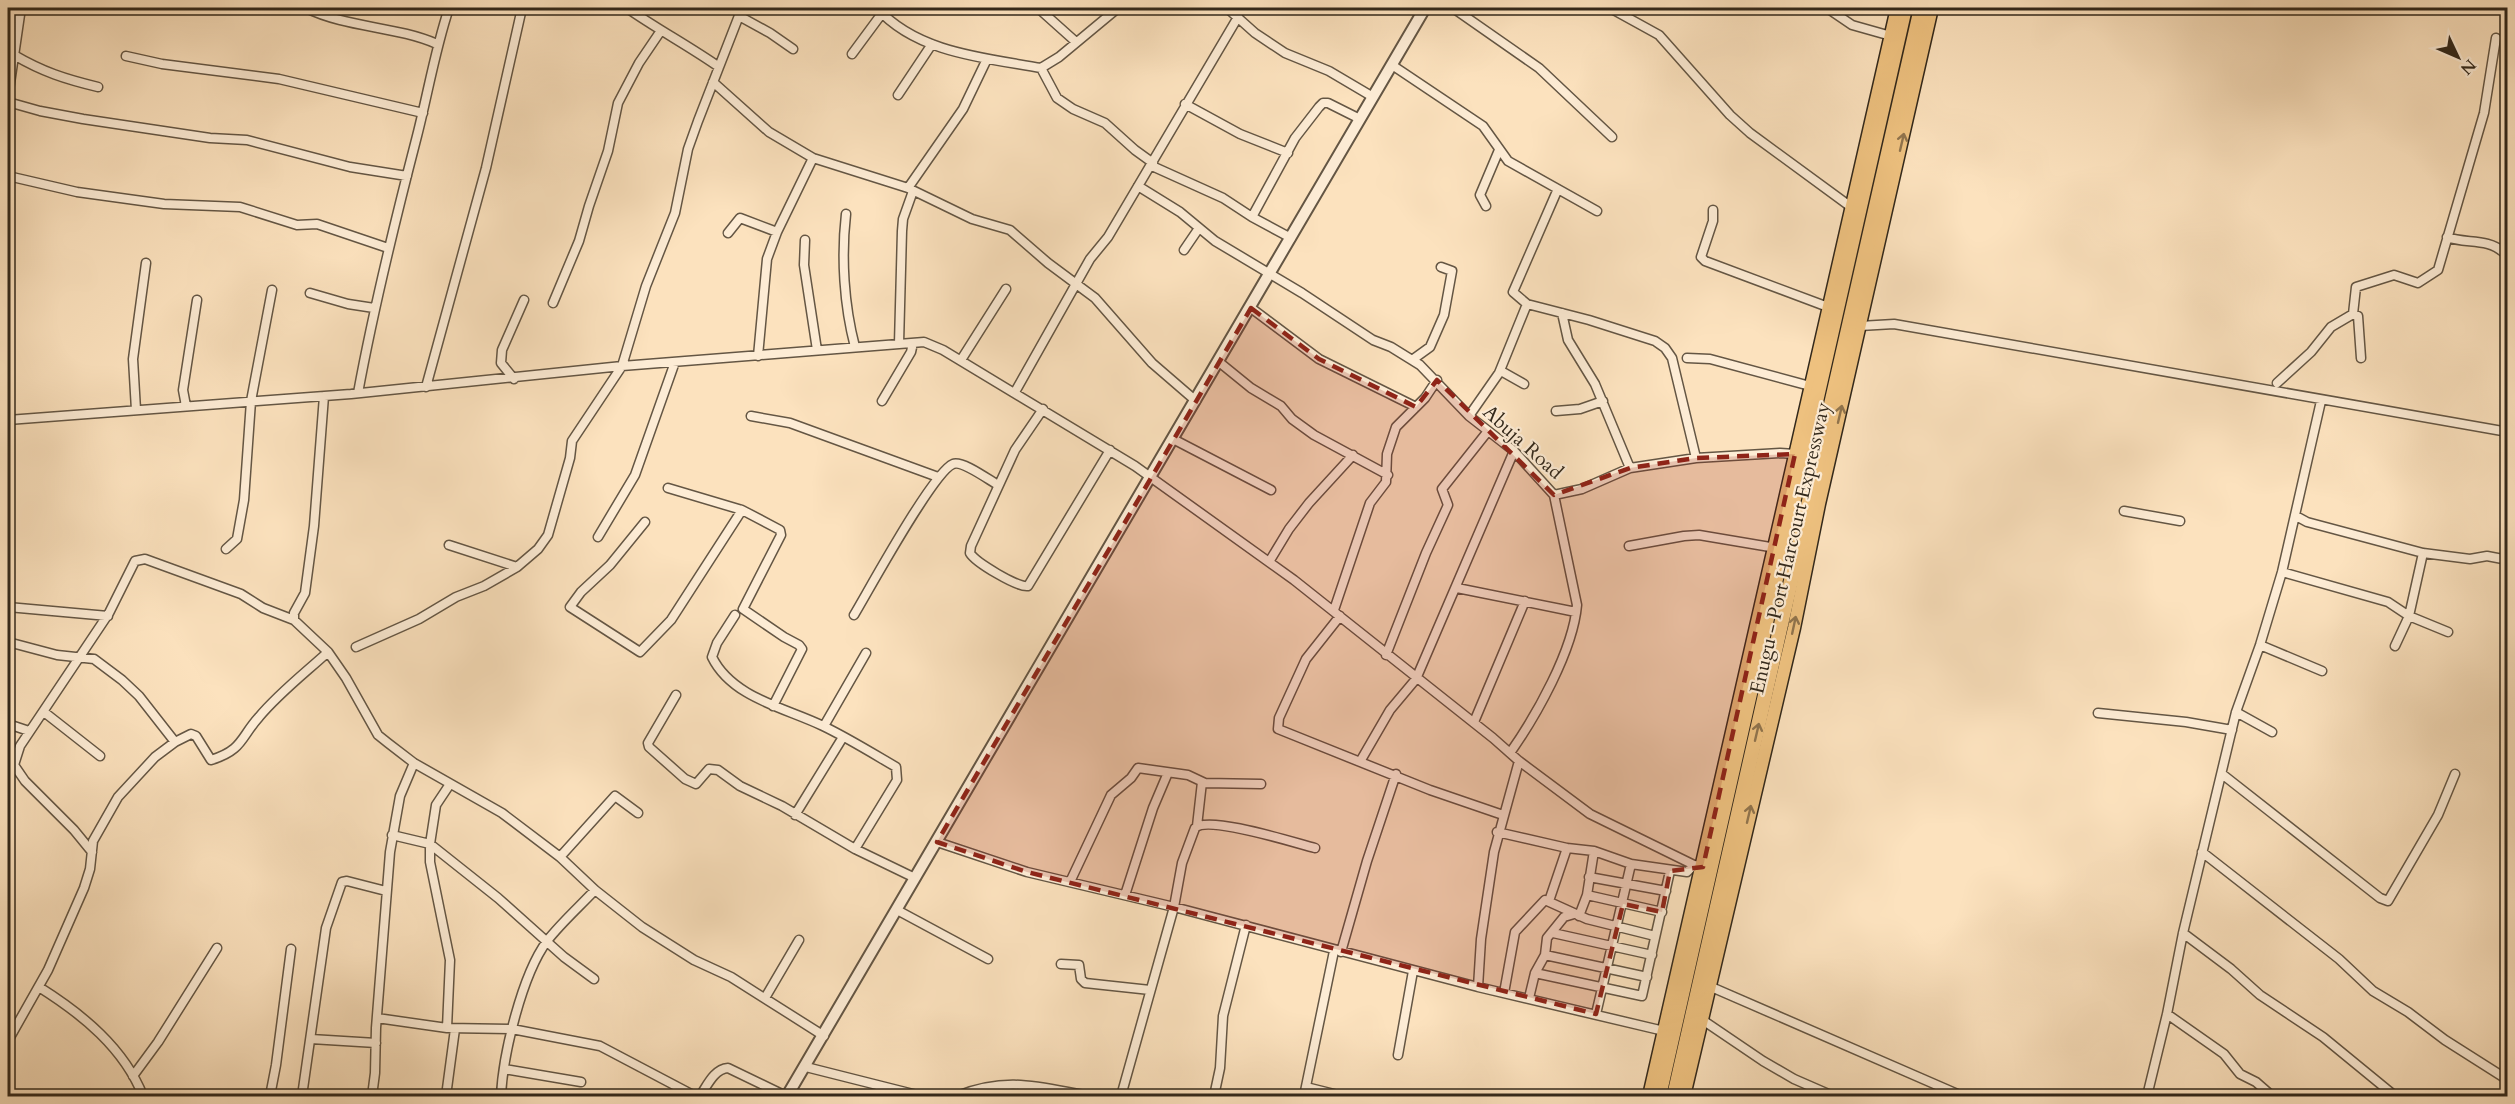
<svg xmlns="http://www.w3.org/2000/svg" width="2515" height="1104" font-family="Cardo,serif">
<style>
.lines{fill:none;stroke-linecap:round;stroke-linejoin:round}
.minor-casing{stroke:#645644;stroke-width:11}
.tertiary-casing{stroke:#645644;stroke-width:14}
.primary-casing{stroke:#32281b;stroke-width:15}
.trunk-casing{stroke:#32281b;stroke-width:16}
.minor{stroke:#fdecd5;stroke-width:8}
.tertiary{stroke:#fdecd5;stroke-width:10}
.primary{stroke:#eec17f;stroke-width:12}
.trunk{stroke:#eec17f;stroke-width:14}
.oneway{stroke:#90744d}
.marked{fill:#8f2418;fill-opacity:0.2;stroke:#8f2418;stroke-width:4.5;stroke-dasharray:12 8;stroke-linejoin:round}
.labels{text-anchor:middle;dominant-baseline:central;stroke-width:4.5;stroke-linejoin:round;paint-order:stroke}
.street-label{font-size:20px;fill:#32281b;stroke:#fdecd5}
</style>
<rect width="100%" height="100%" fill="#fce2be"/>
<filter id="stains"><feTurbulence type="fractalNoise" baseFrequency=".00333" numOctaves="4"/><feColorMatrix values="0 0 0 0 .2 0 0 0 0 .09 0 0 0 0 .02 0 0 0 .5 -.17"/></filter>
<radialGradient id="worn" r=".72"><stop offset=".6" stop-color="#630" stop-opacity="0"/><stop offset="1" stop-color="#630" stop-opacity=".3"/></radialGradient>
<g class="lines">
<defs>
<path id="minor" d="M 306,8 C 347,28 396,26 437,44
M 627,8 C 657,29 689,46 719,67
M 877,8 C 917,53 985,58 1041,68 L 1059,57 L 1118,8
M 1038,8 L 1076,42
M 1227,8 L 1255,33 L 1285,53 L 1329,71 L 1373,97
M 1453,8 L 1539,68 L 1612,137
M 1610,8 L 1659,35 L 1730,115 L 1750,133 L 1851,207
M 1827,8 L 1852,25 L 1891,36
M 8,16 L 19,20
M 739,16 L 770,33 L 793,49
M 852,54 L 886,8
M 14,55 C 43,72 65,79 98,87
M 126,56 L 162,64 L 279,79 L 423,113
M 1392,65 L 1483,126 L 1508,161 L 1597,211
M 1041,68 L 1057,98 L 1073,109 L 1105,123 L 1135,150 L 1153,163
M 713,82 L 769,132 L 813,158 L 908,188 L 972,219 L 1010,230 L 1048,263 L 1095,298 L 1152,363 L 1196,401
M 898,95 L 932,44
M 8,97 L 21,8
M 8,102 L 40,111 L 83,119 L 210,138 L 247,140 L 350,167 L 407,176
M 1185,104 L 1240,134 L 1288,153
M 1152,166 L 1223,198 L 1252,217 L 1291,238
M 8,176 L 77,192 L 164,204 L 240,207 L 297,225 L 317,224 L 388,248
M 1138,186 L 1180,212 L 1215,241 L 1302,293 L 1373,340 L 1391,347 L 1420,365 L 1469,416 L 1514,451 L 1554,495
M 908,188 L 963,109 L 987,59
M 1557,191 L 1513,292 L 1527,304 L 1589,320 L 1655,341 L 1665,348 L 1672,358 L 1696,458
M 1486,206 L 1480,195 L 1499,150
M 1713,210 L 1713,221 L 1701,257 L 1705,261 L 1828,307
M 846,214 C 841,257 844,305 855,347
M 1252,217 L 1295,138 L 1319,107 L 1323,103 L 1328,103 L 1360,119
M 728,233 L 740,218 L 777,232
M 2447,237 C 2465,244 2488,238 2503,252
M 805,240 L 804,265 L 817,350
M 1184,250 L 1199,228
M 310,293 L 348,304 L 374,308
M 553,303 L 579,241 L 589,206 L 608,151 L 618,103 L 639,63 L 660,32
M 1251,308 L 1319,359 L 1416,407
M 1562,313 L 1568,340 L 1595,384 L 1630,468
M 2353,314 L 2358,316 L 2361,358
M 1860,326 L 1894,324 L 2508,432
M 899,344 L 902,231 L 903,219 L 913,191
M 758,356 L 767,259 L 777,232 L 813,158
M 1687,358 L 1710,359 L 1810,386
M 961,360 L 1006,289
M 1412,360 L 1430,347 L 1444,315 L 1452,271 L 1441,267
M 1219,362 L 1251,388 L 1281,406 L 1292,419 L 1314,435 L 1388,475
M 1501,371 L 1524,384
M 514,379 L 501,363 L 502,350 L 524,300
M 2277,383 L 2311,352 L 2331,327 L 2353,314 L 2356,287 L 2394,275 L 2418,283 L 2438,270 L 2484,113 L 2496,38
M 426,387 L 486,168 L 522,8
M 1015,392 L 1090,259 L 1108,237 L 1238,17
M 358,393 C 374,306 395,221 417,136 C 428,93 435,50 449,8
M 882,401 L 911,352 L 913,343
M 186,406 L 183,390 L 197,300
M 1043,409 L 1015,450 L 971,546 L 970,553 C 975,562 1018,588 1028,586 L 1110,450
M 136,410 L 133,359 L 146,263
M 1556,411 L 1580,409 L 1603,401
M 751,416 L 790,423 L 938,477
M 1469,416 L 1499,373 L 1527,304
M 8,420 L 351,394 L 622,366 L 924,342 L 943,350 L 1135,466 L 1294,580 L 1493,738 L 1519,761 L 1590,814 L 1694,865 L 1703,867
M 1173,439 L 1271,490
M 668,488 L 742,510 L 780,530 L 781,535 L 743,609 L 784,637 L 799,645 L 802,649 L 773,706
M 1554,495 L 1582,489 L 1630,468 L 1696,458 L 1780,453 L 1795,454
M 2124,511 L 2180,521
M 2296,516 L 2307,522 L 2423,553 L 2470,559 L 2487,556 L 2508,560
M 645,522 L 610,565 L 581,592 L 570,607 L 640,652 L 671,620 L 742,510
M 598,537 L 635,475 L 675,362
M 449,545 L 517,567
M 1629,546 L 1684,536 L 1699,535 L 1776,548
M 226,549 L 237,539 L 244,500 L 251,401 L 272,290
M 1269,562 L 1289,529 L 1309,503 L 1353,455
M 2282,572 L 2388,602 L 2409,616 L 2448,632
M 1457,588 L 1576,612
M 8,607 L 108,616
M 1334,610 L 1370,503 L 1386,482 L 1387,454 L 1396,427 L 1425,398 L 1437,380
M 735,615 L 717,643 L 712,657 C 732,698 786,708 823,726 C 848,738 872,753 896,767 L 897,780 L 855,849
M 854,615 C 869,590 933,472 953,464 C 962,460 989,480 998,485
M 1340,616 L 1306,659 L 1279,718 L 1278,729 L 1430,790 L 1503,815
M 294,620 L 294,613 L 305,593 L 314,526 L 324,396
M 8,642 L 57,655 L 94,659 L 122,680 L 139,696 L 175,742
M 2260,645 L 2322,671
M 2395,646 L 2409,616 L 2423,553
M 356,647 L 419,619 L 456,597 L 484,586 L 517,567 L 538,549 L 548,535 L 570,458 L 572,441 L 622,366 L 646,286 L 675,213 L 688,149 L 698,121 L 742,8
M 1386,655 L 1426,553 L 1448,505 L 1442,489 L 1488,431
M 676,695 L 648,743 L 649,747 L 685,779 L 696,784 L 709,769 L 718,770 L 740,786 L 782,806 L 855,849 L 915,878
M 44,712 L 100,756
M 2236,712 L 2272,732
M 2098,713 L 2186,722 L 2232,730
M 1474,722 L 1525,601
M 8,724 L 29,731
M 824,726 L 866,653
M 1510,753 C 1536,716 1573,651 1577,605 L 1554,495
M 1361,760 L 1390,710 L 1416,679 L 1514,451
M 2222,774 L 2380,898 L 2388,901 L 2438,815 L 2455,774
M 8,777 L 14,765
M 450,784 L 436,805 L 430,844 L 430,862 L 450,960 L 447,1028 L 512,1029 L 600,1046 L 695,1096
M 795,815 L 843,737
M 1197,826 L 1202,782
M 1497,832 L 1567,848 L 1594,851 L 1631,864 L 1687,872 L 1694,865
M 392,835 L 430,844 L 498,898 L 564,957 L 594,979
M 937,842 L 1027,872 L 1174,907 L 1478,987 L 1664,1031
M 92,852 L 74,830 L 25,781 L 14,765 L 20,746 L 109,613 L 135,561 L 145,559 L 241,594 L 263,608 L 294,620 L 328,652 L 346,678 L 378,735 L 388,743 L 414,763 L 502,813 L 560,857 L 595,890 L 642,927 L 694,960 L 731,977 L 824,1036
M 2202,852 L 2339,959 L 2373,991 L 2408,1012 L 2445,1040 L 2508,1080
M 560,857 L 615,796 L 638,813
M 1589,877 L 1666,891
M 1070,882 L 1111,795 L 1131,778 L 1138,768 L 1188,775 L 1205,783 L 1261,784
M 1125,895 L 1153,808 L 1167,775
M 1587,895 L 1662,912
M 1549,901 L 1567,848
M 897,910 L 988,959
M 1579,916 L 1587,895 L 1594,851
M 1553,933 L 1652,955
M 2183,933 L 2231,969 L 2260,995 L 2323,1037 L 2395,1096
M 1341,952 L 1367,861 L 1396,774
M 1545,955 L 1647,977
M 1061,964 L 1079,965 L 1081,979 L 1085,983 L 1150,990
M 1535,973 L 1545,955 L 1547,938 L 1564,917 L 1574,914
M 1709,986 L 1962,1096
M 39,987 C 82,1014 124,1048 143,1096
M 1478,987 L 1481,939 L 1494,852 L 1519,761
M 1504,993 L 1515,932 L 1545,900 L 1587,919 L 1655,936
M 765,998 L 799,940
M 1529,998 L 1535,973 L 1642,996 L 1670,871
M 1596,1014 L 1631,864
M 2167,1014 L 2224,1054 L 2240,1074 L 2256,1082 L 2272,1096
M 377,1018 L 447,1028
M 1701,1019 L 1763,1061 L 1794,1079 L 1833,1096
M 311,1039 L 376,1043
M 1398,1055 L 1413,971
M 8,1056 L 9,1039 L 48,970 L 84,888 L 90,869 L 93,841 L 118,797 L 155,757 L 175,742 L 191,734 L 196,736 L 211,760 C 243,750 240,738 259,717 C 279,693 305,673 328,652
M 806,1067 L 921,1096
M 504,1069 L 581,1082
M 133,1076 L 158,1042 L 217,948
M 1306,1087 L 1342,1096
M 270,1096 L 276,1065 L 291,949
M 302,1096 L 326,928 L 342,882 L 347,881 L 386,891
M 372,1096 L 375,1073 L 376,1028 L 390,852 L 400,796 L 414,763
M 446,1096 L 455,1029
M 501,1096 C 503,1054 522,975 547,941 C 561,923 579,907 595,890
M 700,1096 C 707,1086 714,1069 728,1068 L 786,1096
M 957,1096 C 1008,1076 1038,1087 1089,1096
M 1121,1096 L 1174,907 L 1182,863 L 1195,828 C 1208,815 1295,843 1315,848
M 1214,1096 L 1220,1068 L 1223,1016 L 1246,925
M 1304,1096 L 1334,951
M 2147,1096 L 2167,1014 L 2183,933 L 2236,712 L 2260,645 L 2282,572 L 2321,401"/>
<path id="tertiary" d="M 787,1096 L 1425,8"/>
<path id="primary" d="M 1649,1096 C 1731,733 1817,371 1897,8
M 1684,1096 L 1794,628 L 1819,504 L 1932,8"/>
<path id="trunk" d="M 1659,1096 L 1905,8
M 1674,1096 L 1921,8"/>
</defs>
<!-- minor casing -->
<use href="#minor" class="minor-casing"/>
<!-- tertiary casing -->
<use href="#tertiary" class="tertiary-casing"/>
<!-- primary casing -->
<use href="#primary" class="primary-casing"/>
<!-- trunk casing -->
<use href="#trunk" class="trunk-casing"/>
<!-- minor -->
<use href="#minor" class="minor"/>
<!-- tertiary -->
<use href="#tertiary" class="tertiary"/>
<!-- primary -->
<use href="#primary" class="primary"/>
<!-- trunk -->
<use href="#trunk" class="trunk"/>
</g>
<!-- one-way arrows -->
<defs><path id="oneway-shaft" d="M-6 0H5M1.5-3L5.5 0L1.5 3" fill="none" stroke-width="1.6" stroke-linecap="round" stroke-linejoin="round" transform="scale(1.5)"/></defs>
<g class="oneway">
<use href="#oneway-shaft" transform="translate(1902 142) rotate(-77)"/>
<use href="#oneway-shaft" transform="translate(1840 414) rotate(-77)"/>
<use href="#oneway-shaft" transform="translate(1794 625) rotate(-78)"/>
<use href="#oneway-shaft" transform="translate(1757 732) rotate(-77)"/>
<use href="#oneway-shaft" transform="translate(1749 814) rotate(-77)"/>
</g>
<!-- marked area -->
<path class="marked" d="M 1251,308 L 1319,359 L 1416,407 L 1437,380 L 1554,495 L 1630,468 L 1696,458 L 1795,454 L 1703,867 L 1670,871 L 1662,912 L 1623,904 L 1596,1014 L 1027,872 L 937,842 Z"/>
<g class="labels">
<!-- street labels -->
<g class="street-label">
<text transform="translate(1523 442) rotate(42)">Abuja Road</text>
<text transform="translate(1790 548) rotate(-77)">Enugu - Port Harcourt Expressway</text>
</g>
</g>
<!-- margin -->
<rect width="2515" height="1104" fill="none" stroke="#fce2be" stroke-width="30"/>
<rect x="9" y="9" width="2497" height="1086" fill="none" stroke="#32281b" stroke-width="3"/>
<rect x="15" y="15" width="2485" height="1074" fill="none" stroke="#32281b" stroke-width="1.5"/>
<!-- north arrow -->
<g transform="translate(2458 57) rotate(134)" stroke="#fdecd5" stroke-width="4.5" paint-order="stroke">
<path d="M0-4.5L10 22L0 15L-10 22Z" fill="#32281b"/>
<text y="-9" font-size="16" font-weight="bold" text-anchor="middle" fill="#32281b">N</text>
</g>
<rect width="100%" height="100%" filter="url(#stains)"/>
<rect width="100%" height="100%" fill="url(#worn)"/>
</svg>
